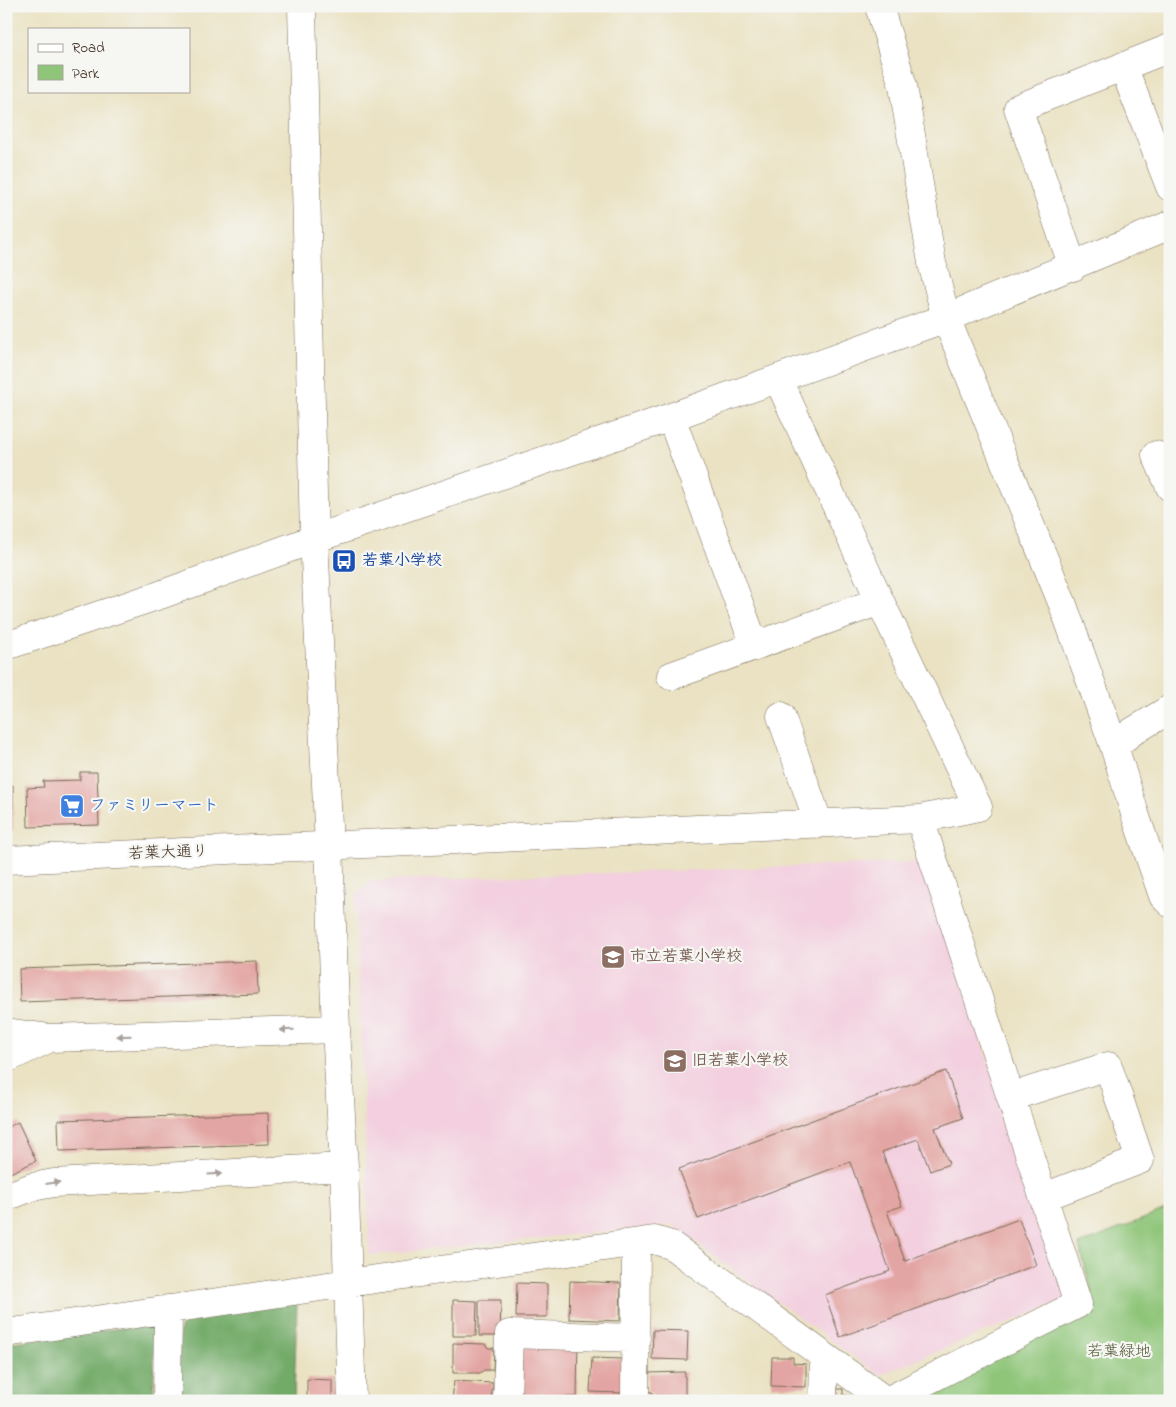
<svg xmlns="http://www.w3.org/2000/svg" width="1176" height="1407" font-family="'Indie Flower','Klee One',sans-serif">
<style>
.built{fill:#f3cfdf}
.green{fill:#8ec578;stroke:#64784b}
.forest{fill:#72aa68;stroke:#566a43}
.building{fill:#e3a5a3}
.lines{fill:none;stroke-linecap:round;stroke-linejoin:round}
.minor-casing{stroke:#786a57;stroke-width:29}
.minor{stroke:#fff;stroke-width:28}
.oneway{fill:#a79f9a}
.labels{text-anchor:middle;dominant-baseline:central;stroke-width:4.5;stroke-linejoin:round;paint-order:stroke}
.transit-label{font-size:16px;font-weight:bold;fill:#164399;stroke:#f6f6f2;text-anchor:start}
.shop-label{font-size:16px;font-weight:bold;fill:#366cbe;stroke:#f6f6f2;text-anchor:start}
.street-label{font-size:16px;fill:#3b2a1e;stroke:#f6f6f2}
.education-label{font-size:16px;font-weight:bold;fill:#785e54;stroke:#f6f6f2;text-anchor:start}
.park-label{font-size:16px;fill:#545839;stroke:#f6f6f2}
</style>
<rect width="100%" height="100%" fill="#f6f6f2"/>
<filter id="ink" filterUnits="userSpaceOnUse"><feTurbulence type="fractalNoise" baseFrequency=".02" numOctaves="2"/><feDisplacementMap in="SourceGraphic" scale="10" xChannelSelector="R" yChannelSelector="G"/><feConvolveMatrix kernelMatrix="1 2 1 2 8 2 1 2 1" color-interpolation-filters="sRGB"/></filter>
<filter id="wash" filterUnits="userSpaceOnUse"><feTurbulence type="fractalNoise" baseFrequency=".0096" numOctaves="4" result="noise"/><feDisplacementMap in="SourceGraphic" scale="20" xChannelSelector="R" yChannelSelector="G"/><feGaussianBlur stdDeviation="1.12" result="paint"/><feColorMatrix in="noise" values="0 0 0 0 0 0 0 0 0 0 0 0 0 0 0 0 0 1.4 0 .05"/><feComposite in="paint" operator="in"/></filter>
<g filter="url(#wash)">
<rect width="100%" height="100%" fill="#eae2c2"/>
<!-- built -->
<path class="built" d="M 922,862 L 1067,1299 L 879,1375 L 671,1225 L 370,1255 L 355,897 L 371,881 Z"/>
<!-- green -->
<path class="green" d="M 1170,1208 L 1170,1401 L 924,1401 L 925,1380 L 1096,1307 L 1079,1245 Z"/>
<!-- forest -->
<path class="forest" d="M 297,1303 L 294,1401 L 178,1401 L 180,1328 L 188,1318 Z
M 145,1325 L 155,1333 L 153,1401 L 6,1401 L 6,1343 Z"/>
<g id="blocks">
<!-- building -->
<path class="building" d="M 80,772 L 97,772 L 99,825 L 28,827 L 27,788 L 44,787 L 43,781 L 80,780 Z
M 6,785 L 13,785 L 13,831 L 6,832 Z
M 257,961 L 258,994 L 20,1002 L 19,969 Z
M 946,1071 L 963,1118 L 935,1128 L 949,1164 L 930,1171 L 918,1139 L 882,1152 L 902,1206 L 887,1211 L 905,1261 L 1019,1219 L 1036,1265 L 840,1337 L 825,1295 L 890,1271 L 850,1162 L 698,1219 L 679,1169 Z
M 268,1113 L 269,1144 L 59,1151 L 58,1120 Z
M 18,1122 L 36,1161 L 6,1175 L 6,1128 Z
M 570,1281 L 621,1283 L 620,1321 L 569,1319 Z
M 517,1283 L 547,1284 L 547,1317 L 516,1317 Z
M 453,1300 L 477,1301 L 476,1336 L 453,1336 Z
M 479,1300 L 501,1300 L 500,1336 L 479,1336 Z
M 653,1330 L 688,1331 L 687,1360 L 652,1359 Z
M 578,1339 L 577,1397 L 521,1397 L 518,1347 Z
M 453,1343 L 485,1344 L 488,1348 L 494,1348 L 493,1370 L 484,1370 L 480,1373 L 453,1373 Z
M 772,1357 L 793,1357 L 793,1363 L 806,1364 L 806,1387 L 771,1386 Z
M 592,1358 L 623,1359 L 622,1393 L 590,1392 Z
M 685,1372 L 685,1398 L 652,1399 L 652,1392 L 647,1391 L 648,1373 Z
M 307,1379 L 332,1380 L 332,1398 L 307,1397 Z
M 454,1381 L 493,1383 L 491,1401 L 452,1401 Z
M 831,1389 L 843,1389 L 843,1395 L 852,1396 L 852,1401 L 831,1401 Z"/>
</g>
</g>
<g filter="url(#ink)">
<use href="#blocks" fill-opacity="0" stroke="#786a57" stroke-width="1"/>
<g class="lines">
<defs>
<path id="minor" d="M 302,6 L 314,539 L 329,846 L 336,1029 L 344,1167 L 348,1283 L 654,1240 L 671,1245 L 886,1401
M 879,6 L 903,86 L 932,263 L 946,318 L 1063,605 L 1114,746 L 1136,817 L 1163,896 L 1170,903
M 1123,66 L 1170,187
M 1073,267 L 1018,108 L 1170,48
M 671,417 L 755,647
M 1156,455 L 1170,487
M 6,646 L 160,595 L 314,539 L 671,417 L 946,318 L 1170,225
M 671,676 L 880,601
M 781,716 L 819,824
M 1114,746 L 1132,732 L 1170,709
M 6,860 L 920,819 L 978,807 L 880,601 L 778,379
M 6,1032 L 50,1038
M 6,1059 L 50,1038 L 336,1029
M 1011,1097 L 1108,1066 L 1140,1160 L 1044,1197
M 6,1197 L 32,1187 L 54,1183 L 344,1167
M 6,1333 L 348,1283 L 352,1401
M 167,1401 L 168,1309
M 507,1401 L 509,1334 L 636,1338
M 635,1401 L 636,1243
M 823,1401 L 824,1356
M 887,1401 L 1078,1304 L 920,819"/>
</defs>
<!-- minor casing -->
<use href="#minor" class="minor-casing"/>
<!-- minor -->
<use href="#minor" class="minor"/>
</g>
<!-- one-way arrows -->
<defs><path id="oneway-solid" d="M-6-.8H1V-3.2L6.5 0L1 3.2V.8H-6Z" transform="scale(1.25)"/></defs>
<g class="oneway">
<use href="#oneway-solid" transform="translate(287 1030) rotate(178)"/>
<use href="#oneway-solid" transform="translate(124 1036) rotate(178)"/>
<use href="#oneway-solid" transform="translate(215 1174) rotate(-3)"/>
<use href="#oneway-solid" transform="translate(53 1183) rotate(-8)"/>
</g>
</g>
<!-- icons -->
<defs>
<symbol id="bus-square" viewBox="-11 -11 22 22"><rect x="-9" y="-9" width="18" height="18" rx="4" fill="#1a4fb4" stroke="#f6f6f2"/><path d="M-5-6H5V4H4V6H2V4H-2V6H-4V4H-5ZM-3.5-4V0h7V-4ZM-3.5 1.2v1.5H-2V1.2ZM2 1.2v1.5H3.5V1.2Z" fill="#fff"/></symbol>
<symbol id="supermarket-square" viewBox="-11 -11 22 22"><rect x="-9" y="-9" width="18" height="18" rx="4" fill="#3f7fe0" stroke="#f6f6f2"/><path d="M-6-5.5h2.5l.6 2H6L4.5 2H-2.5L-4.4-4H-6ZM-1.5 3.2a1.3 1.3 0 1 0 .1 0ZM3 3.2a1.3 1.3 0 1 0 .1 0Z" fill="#fff"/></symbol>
<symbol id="school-square" viewBox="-11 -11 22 22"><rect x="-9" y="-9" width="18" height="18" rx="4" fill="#8d6e63" stroke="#f6f6f2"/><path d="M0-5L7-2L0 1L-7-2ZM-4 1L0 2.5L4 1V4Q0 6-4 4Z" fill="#fff"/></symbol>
</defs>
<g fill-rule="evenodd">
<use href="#bus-square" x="330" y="547" width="28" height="28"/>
<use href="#supermarket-square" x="58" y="792" width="28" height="28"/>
<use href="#school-square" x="599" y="943" width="28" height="28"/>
<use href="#school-square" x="661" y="1047" width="28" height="28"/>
</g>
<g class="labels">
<!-- transit labels -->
<g class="transit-label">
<text x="362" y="561">若葉小学校</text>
</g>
<!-- shop labels -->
<g class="shop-label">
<text x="90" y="806">ファミリーマート</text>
</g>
<!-- street labels -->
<g class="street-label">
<text transform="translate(168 853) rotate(-2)">若葉大通り</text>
</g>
<!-- education labels -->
<g class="education-label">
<text x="630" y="957">市立若葉小学校</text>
<text x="692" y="1061">旧若葉小学校</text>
</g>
<!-- park labels -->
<g class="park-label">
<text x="1119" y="1352">若葉緑地</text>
</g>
</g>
<!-- margin -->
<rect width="1176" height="1407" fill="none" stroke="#f6f6f2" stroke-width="25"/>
<!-- legend -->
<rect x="28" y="28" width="162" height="65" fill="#f6f6f2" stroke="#aba49d"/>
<rect x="38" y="44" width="25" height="8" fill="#ffffff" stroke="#aba49d"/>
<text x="72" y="52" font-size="15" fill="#3b2a1e">Road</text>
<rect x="38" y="65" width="25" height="15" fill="#8ec578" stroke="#aba49d"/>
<text x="72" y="78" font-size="15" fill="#3b2a1e">Park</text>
</svg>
